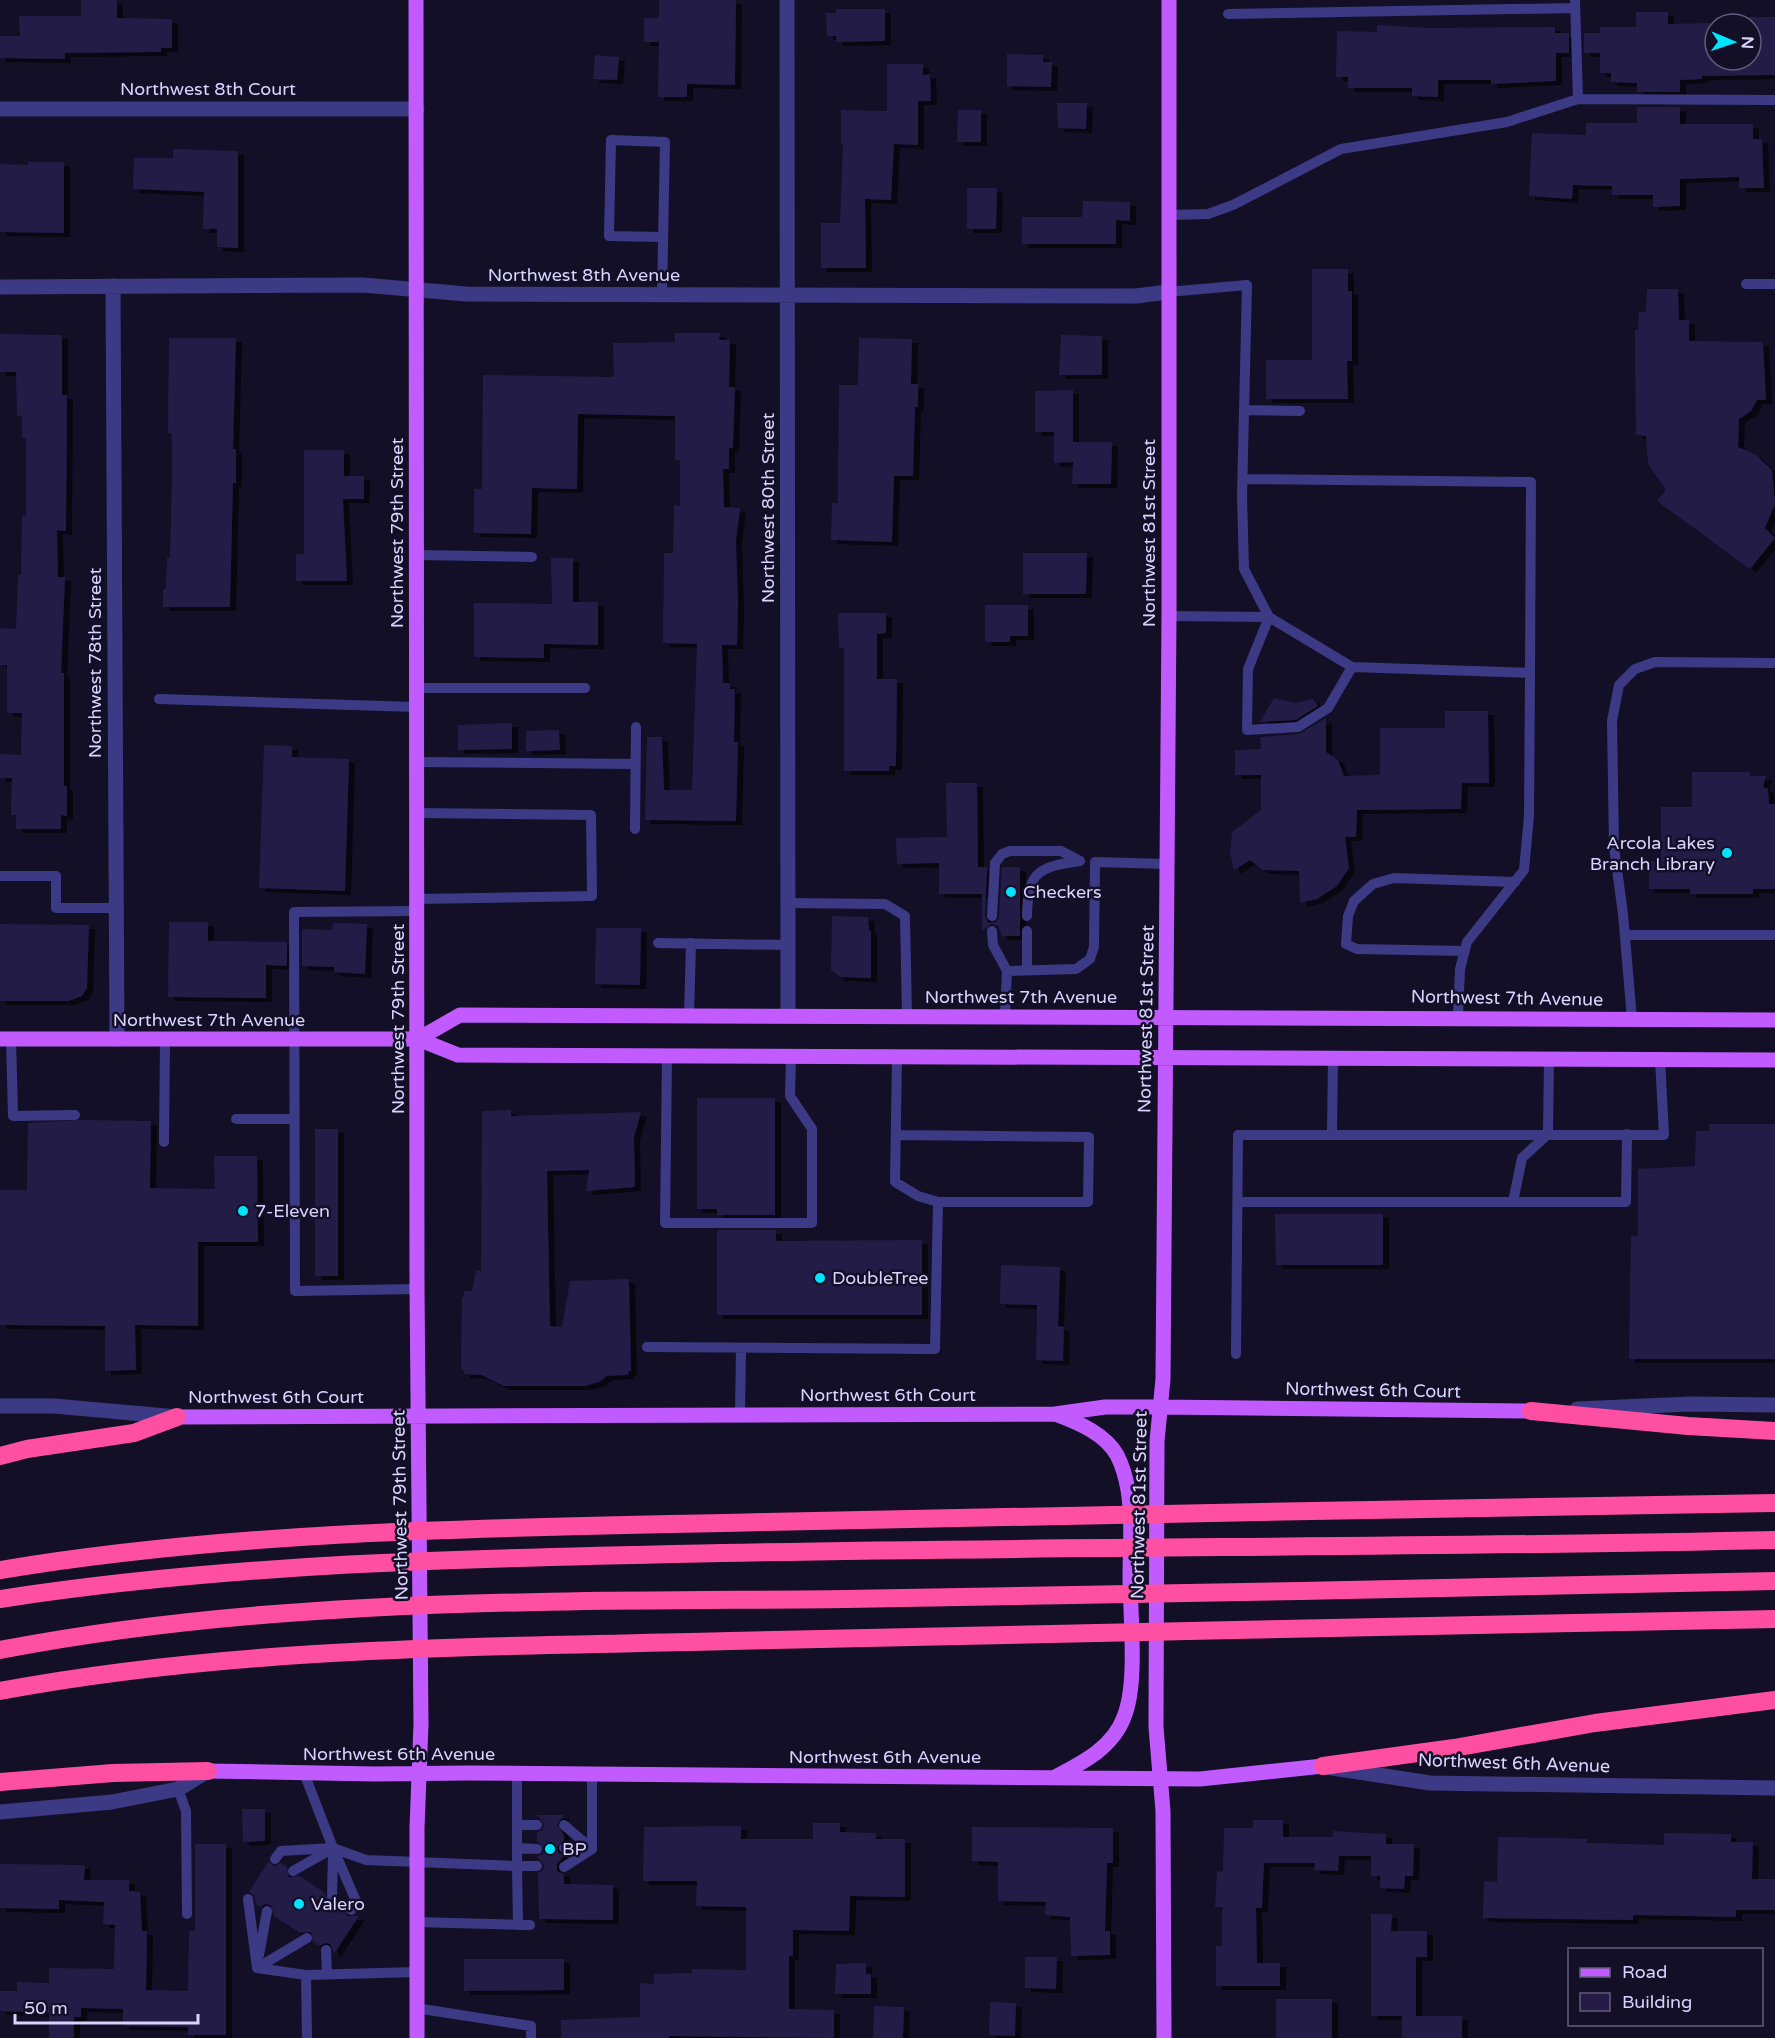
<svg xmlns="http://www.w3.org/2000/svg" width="1775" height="2038" font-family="'Varela Round',sans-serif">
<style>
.building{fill:#241b47;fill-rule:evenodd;filter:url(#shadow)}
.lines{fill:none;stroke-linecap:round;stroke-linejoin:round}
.lane{stroke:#3d3a85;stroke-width:10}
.street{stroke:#3d3a85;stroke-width:15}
.primary{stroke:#c25bff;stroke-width:15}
.highway{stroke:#ff4fa3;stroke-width:18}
.poi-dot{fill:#00e5ff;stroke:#130f26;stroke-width:2}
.labels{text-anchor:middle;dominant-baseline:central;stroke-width:5;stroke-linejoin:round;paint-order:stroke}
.street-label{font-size:18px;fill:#d9d4ff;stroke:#130f26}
.poi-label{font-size:18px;fill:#d9d4ff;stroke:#130f26;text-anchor:start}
</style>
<defs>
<filter id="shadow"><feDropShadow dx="6" dy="4" stdDeviation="0" flood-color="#0009"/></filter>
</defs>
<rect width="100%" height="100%" fill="#130f26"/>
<!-- building -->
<path class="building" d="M 81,0 L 117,0 L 117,18 L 172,19 L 172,48 L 161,48 L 161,52 L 65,53 L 65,59 L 0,58 L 0,36 L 20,36 L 19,16 L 81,16 Z
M 659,0 L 736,0 L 735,85 L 687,84 L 687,97 L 658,97 L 659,42 L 644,42 L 644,18 L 659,18 Z
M 836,9 L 885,9 L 885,41 L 836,42 L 836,36 L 827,36 L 826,13 L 836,13 Z
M 1636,12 L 1668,12 L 1668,24 L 1716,23 L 1716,17 L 1775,17 L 1775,75 L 1702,76 L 1702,79 L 1680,80 L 1680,92 L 1637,92 L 1637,83 L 1611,82 L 1611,73 L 1600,73 L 1600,53 L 1584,53 L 1584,33 L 1600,33 L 1600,27 L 1636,27 ZM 1715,24 L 1751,24 L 1751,60 L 1715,60 Z
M 1377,25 L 1427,28 L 1555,27 L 1555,33 L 1569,33 L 1569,53 L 1556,53 L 1556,81 L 1491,84 L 1491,80 L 1438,80 L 1438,97 L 1412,96 L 1412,88 L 1348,88 L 1348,77 L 1336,77 L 1337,31 L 1377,32 Z
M 1007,54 L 1043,55 L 1043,62 L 1052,62 L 1051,87 L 1007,86 Z
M 595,55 L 619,57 L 617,80 L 593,79 Z
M 887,64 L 923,64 L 923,75 L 930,74 L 931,101 L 918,101 L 918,145 L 894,144 L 891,200 L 865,199 L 866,268 L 821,268 L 821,223 L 840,223 L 843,144 L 841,144 L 841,110 L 887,111 Z
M 1057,103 L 1087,103 L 1086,129 L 1058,128 Z
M 1637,107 L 1680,107 L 1680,124 L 1753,124 L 1753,139 L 1762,139 L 1764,188 L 1739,188 L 1739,177 L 1680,179 L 1680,206 L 1653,207 L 1653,195 L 1612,195 L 1612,186 L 1573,185 L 1572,199 L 1529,196 L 1532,133 L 1586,135 L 1586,123 L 1637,123 Z
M 958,110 L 981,110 L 981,142 L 957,142 Z
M 173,149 L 238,151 L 238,248 L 217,247 L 217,229 L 203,229 L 204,192 L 133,189 L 134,158 L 173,158 Z
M 28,162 L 64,162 L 64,233 L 0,232 L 0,164 L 28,165 Z
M 967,188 L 997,188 L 996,229 L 967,229 Z
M 1083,201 L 1130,202 L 1130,221 L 1116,220 L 1116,244 L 1022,244 L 1022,217 L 1082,217 Z
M 1312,269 L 1348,269 L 1348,291 L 1352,291 L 1352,361 L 1347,361 L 1348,399 L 1266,399 L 1266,360 L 1312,360 Z
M 1647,289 L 1678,289 L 1679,320 L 1689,320 L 1689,341 L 1763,342 L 1766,400 L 1757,400 L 1751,411 L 1739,419 L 1738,447 L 1756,455 L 1772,470 L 1775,504 L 1765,528 L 1775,538 L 1750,569 L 1657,501 L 1666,490 L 1648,464 L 1646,436 L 1636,435 L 1635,330 L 1638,330 L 1639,312 L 1646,312 Z
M 675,333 L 720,333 L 719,340 L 730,340 L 729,387 L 735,387 L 733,448 L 729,448 L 729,469 L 723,469 L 724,507 L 740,508 L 736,540 L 738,605 L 737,645 L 722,645 L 723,683 L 730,683 L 730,689 L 735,689 L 734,742 L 738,742 L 736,821 L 645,820 L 647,737 L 662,737 L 664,790 L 692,790 L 697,644 L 663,643 L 664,553 L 673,553 L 674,505 L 680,506 L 680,460 L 675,460 L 675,416 L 578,414 L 577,489 L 532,488 L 531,534 L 474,533 L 474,489 L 482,489 L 483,375 L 614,377 L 613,343 L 675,342 Z
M 0,334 L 62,335 L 62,395 L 67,395 L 66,531 L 57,530 L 58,577 L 65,577 L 61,673 L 64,673 L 64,786 L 67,786 L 67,816 L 61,815 L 61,829 L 16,829 L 16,815 L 11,815 L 12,778 L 0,778 L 0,754 L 21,755 L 22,713 L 7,713 L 7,665 L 0,665 L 0,628 L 16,629 L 18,575 L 21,575 L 22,516 L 26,516 L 26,438 L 22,438 L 22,417 L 17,416 L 16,372 L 0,372 Z
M 1061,335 L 1102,336 L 1102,375 L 1059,375 Z
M 169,338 L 236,338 L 233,449 L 236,449 L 236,483 L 233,483 L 230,607 L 163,607 L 163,589 L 166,589 L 167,558 L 170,558 L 172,482 L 172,438 L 171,433 L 168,433 Z
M 859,338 L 912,339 L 911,384 L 918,384 L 918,407 L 915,407 L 913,476 L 894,476 L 892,542 L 831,540 L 832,503 L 838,503 L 839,385 L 858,385 Z
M 1073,390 L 1073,442 L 1112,442 L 1111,484 L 1072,484 L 1073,462 L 1054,463 L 1054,432 L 1035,432 L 1035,391 Z
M 304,450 L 344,450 L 344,476 L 364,476 L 364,499 L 343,499 L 347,581 L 296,581 L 296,554 L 304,554 Z
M 1023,553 L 1087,553 L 1086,594 L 1023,594 Z
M 551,558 L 573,558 L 573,602 L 598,602 L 598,645 L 544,644 L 544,658 L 474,657 L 474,603 L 552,604 Z
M 985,605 L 1028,605 L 1028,636 L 1010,636 L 1010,642 L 985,642 Z
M 838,613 L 886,613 L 886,633 L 877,634 L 877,679 L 897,679 L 896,766 L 889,766 L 889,771 L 844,771 L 844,648 L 839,648 Z
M 1274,698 L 1295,703 L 1313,699 L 1318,706 L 1296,720 L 1260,722 Z
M 1445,711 L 1488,711 L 1489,783 L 1462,783 L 1461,809 L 1357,810 L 1356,837 L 1345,837 L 1349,868 L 1337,886 L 1317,899 L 1300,903 L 1299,871 L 1263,870 L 1250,860 L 1234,870 L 1230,852 L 1232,832 L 1261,810 L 1261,775 L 1235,775 L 1235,750 L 1261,749 L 1260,737 L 1299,734 L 1326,718 L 1326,752 L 1338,760 L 1344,776 L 1380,775 L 1380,728 L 1445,728 Z
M 512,723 L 512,749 L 458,750 L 458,725 Z
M 559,730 L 560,750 L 526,751 L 526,731 Z
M 264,745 L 292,746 L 292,757 L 349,759 L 345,891 L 259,888 Z
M 1692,772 L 1750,772 L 1750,776 L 1766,776 L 1763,787 L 1768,789 L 1769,804 L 1775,804 L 1775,889 L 1753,889 L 1753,894 L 1690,894 L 1690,889 L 1649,889 L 1649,861 L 1661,861 L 1661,807 L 1692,807 Z
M 946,783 L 977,783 L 978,867 L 987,867 L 985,916 L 988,923 L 996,922 L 999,917 L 1002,867 L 1020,867 L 1020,936 L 1002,936 L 998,926 L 992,924 L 982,931 L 982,894 L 939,894 L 939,863 L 897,864 L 896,838 L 947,837 Z
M 832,916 L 868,917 L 869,931 L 871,930 L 871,978 L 840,977 L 831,970 Z
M 169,922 L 208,922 L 208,941 L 287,942 L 287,966 L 266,965 L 266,998 L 168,997 Z
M 333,923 L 367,924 L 365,974 L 334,972 L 334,967 L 302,966 L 302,929 L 332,930 Z
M 0,924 L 89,925 L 87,988 L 82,996 L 69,1001 L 0,1001 Z
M 596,928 L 641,928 L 640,985 L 595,984 Z
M 697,1098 L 775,1098 L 775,1215 L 717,1215 L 717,1209 L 697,1209 Z
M 511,1110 L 511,1116 L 641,1112 L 634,1137 L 635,1187 L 586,1191 L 589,1170 L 547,1171 L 550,1326 L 562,1327 L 570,1281 L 629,1279 L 631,1371 L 629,1371 L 628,1375 L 607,1376 L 599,1382 L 585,1386 L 504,1386 L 482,1375 L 464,1374 L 464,1370 L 461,1370 L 462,1297 L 464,1297 L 464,1291 L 472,1291 L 476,1270 L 481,1271 L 482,1111 Z
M 80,1120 L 151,1121 L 150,1188 L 215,1189 L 214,1156 L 257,1156 L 258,1242 L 198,1242 L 198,1326 L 135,1325 L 136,1370 L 105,1371 L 105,1326 L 0,1325 L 0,1190 L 27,1190 L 28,1123 Z
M 1709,1124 L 1775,1124 L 1775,1359 L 1629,1359 L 1631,1236 L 1638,1236 L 1638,1169 L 1695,1166 L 1696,1131 L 1709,1131 Z
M 315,1129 L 338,1129 L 338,1276 L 315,1276 Z
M 1275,1214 L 1383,1214 L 1383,1265 L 1276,1265 Z
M 717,1230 L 776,1230 L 776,1241 L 922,1240 L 922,1315 L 717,1315 Z
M 1001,1265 L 1060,1267 L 1058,1326 L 1064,1327 L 1063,1361 L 1036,1360 L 1037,1305 L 1000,1304 Z
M 242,1809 L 265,1809 L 265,1841 L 243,1842 Z
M 537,1815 L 564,1815 L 557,1824 L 564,1835 L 564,1840 L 557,1847 L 558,1852 L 564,1856 L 557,1864 L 557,1871 L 564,1874 L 564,1884 L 613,1885 L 613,1920 L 539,1919 L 538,1873 L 543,1870 L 544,1865 L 537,1856 L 543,1854 L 544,1849 L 537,1841 L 537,1833 L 543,1829 L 544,1824 Z
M 1253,1820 L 1283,1820 L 1283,1837 L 1333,1837 L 1333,1831 L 1386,1834 L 1386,1844 L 1414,1844 L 1413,1876 L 1405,1876 L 1404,1889 L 1380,1888 L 1380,1876 L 1371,1876 L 1371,1856 L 1339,1856 L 1338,1871 L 1314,1870 L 1315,1863 L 1264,1863 L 1262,1908 L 1256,1908 L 1257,1963 L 1280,1963 L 1280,1986 L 1216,1986 L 1216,1946 L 1222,1946 L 1222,1907 L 1215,1907 L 1217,1871 L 1223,1872 L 1224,1828 L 1253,1828 Z
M 813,1823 L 840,1823 L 840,1832 L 876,1833 L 876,1839 L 905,1839 L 905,1897 L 850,1896 L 849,1931 L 793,1930 L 793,1956 L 789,1956 L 789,2009 L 834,2010 L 834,2038 L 669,2036 L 669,2038 L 561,2038 L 561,2020 L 640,2017 L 640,1983 L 654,1984 L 654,1974 L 692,1973 L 692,1969 L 746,1970 L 746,1907 L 696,1906 L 697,1881 L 643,1881 L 644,1827 L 741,1826 L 741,1839 L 813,1839 Z
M 972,1827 L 1113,1828 L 1113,1863 L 1107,1863 L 1105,1931 L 1110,1931 L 1110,1955 L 1071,1956 L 1070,1917 L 1045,1915 L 1046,1902 L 998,1901 L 998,1862 L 972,1861 Z
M 1664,1833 L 1731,1834 L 1731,1842 L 1753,1842 L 1752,1879 L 1775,1879 L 1775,1910 L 1736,1910 L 1736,1917 L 1633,1915 L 1633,1920 L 1483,1918 L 1484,1881 L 1497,1882 L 1498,1837 L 1556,1838 L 1587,1839 L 1587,1843 L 1664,1845 Z
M 195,1844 L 226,1844 L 226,2035 L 188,2035 L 188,2027 L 123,2026 L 123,2009 L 81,2008 L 81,2017 L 74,2017 L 74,2038 L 49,2038 L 49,2013 L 0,2011 L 0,1991 L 17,1991 L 17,1982 L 49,1983 L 49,1968 L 114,1969 L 115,1925 L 103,1924 L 104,1902 L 59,1900 L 59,1909 L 0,1908 L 0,1864 L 85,1865 L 84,1880 L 129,1880 L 129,1891 L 140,1892 L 142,1931 L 147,1931 L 146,1990 L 188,1991 L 189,1931 L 195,1931 Z
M 268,1862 L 275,1866 L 281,1863 L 287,1867 L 289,1877 L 300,1876 L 325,1893 L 329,1904 L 338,1902 L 345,1906 L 347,1916 L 359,1916 L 334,1954 L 330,1944 L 325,1943 L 320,1946 L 313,1942 L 311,1932 L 300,1933 L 274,1916 L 271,1905 L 265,1904 L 261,1907 L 256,1904 L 254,1895 L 249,1892 Z
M 1371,1914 L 1392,1914 L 1391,1931 L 1427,1931 L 1427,1957 L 1416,1957 L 1416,2016 L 1462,2016 L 1462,2038 L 1402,2038 L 1402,2016 L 1371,2016 Z
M 1025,1957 L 1057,1957 L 1056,1989 L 1025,1988 Z
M 464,1959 L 564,1959 L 564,1990 L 464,1991 Z
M 866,1963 L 866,1974 L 871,1974 L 871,1994 L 835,1994 L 836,1964 Z
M 1276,1999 L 1332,1999 L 1332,2038 L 1276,2038 Z
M 990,2002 L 1016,2003 L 1015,2036 L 989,2035 Z
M 874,2006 L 904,2007 L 903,2038 L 873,2038 Z"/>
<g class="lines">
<!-- lane -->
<path class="lane" d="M 1575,0 L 1578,99 L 1775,100
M 1228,14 L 1575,8
M 1169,215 L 1208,214 L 1233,205 L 1341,149 L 1507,122 L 1578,99
M 1746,284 L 1775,284
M 1168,292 L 1247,285 L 1242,496 L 1244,569 L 1269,617 L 1248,669 L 1247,730 L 1298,727 L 1328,708 L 1352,667
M 662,294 L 665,142 L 611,140 L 609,236 L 663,237
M 1245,410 L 1300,411
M 416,555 L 532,557
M 1169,616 L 1269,617 L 1352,667 L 1530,673 L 1531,482 L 1243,479
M 416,688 L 585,688
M 159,699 L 416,707
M 416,762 L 635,764
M 416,813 L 591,815 L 592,896 L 417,899
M 635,829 L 636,727
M 0,876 L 56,876 L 56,908 L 116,908
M 788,903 L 885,904 L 905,916 L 907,1016
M 992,916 L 995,863 L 1002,854 L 1010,851 L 1061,851 L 1080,861
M 1027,916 C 1028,872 1037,867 1080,861
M 992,931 L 993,945 L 1007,971 L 1005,1017
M 1626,935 L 1775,935
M 658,943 L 788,945
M 1465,951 L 1357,949 L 1346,944 L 1348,916 L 1354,901 L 1373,884 L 1394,878 L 1515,882
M 1027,970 L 1027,931
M 1007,971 L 1076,969 L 1090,959 L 1094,947 L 1095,862 L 1167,864
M 689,1016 L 691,943
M 1458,1016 L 1460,969 L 1467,942 L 1524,870 L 1529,816 L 1530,673
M 1632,1019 L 1623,914 L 1614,847 L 1612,721 L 1619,685 L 1635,669 L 1655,662 L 1775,663
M 11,1039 L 13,1116 L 75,1115
M 667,1056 L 665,1223 L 812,1223 L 812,1129 L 790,1096 L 791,1057
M 236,1119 L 294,1119
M 896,1135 L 1089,1137 L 1088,1202 L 938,1202 L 918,1196 L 895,1182 L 897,1057
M 1332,1135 L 1333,1058
M 164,1142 L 165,1039
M 1238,1202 L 1626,1202 L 1627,1134
M 1513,1202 L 1522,1158 L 1548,1134 L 1549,1059
M 417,1289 L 295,1291 L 294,912 L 417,911
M 647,1347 L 935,1349 L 938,1202
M 1236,1354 L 1238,1135 L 1664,1135 L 1660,1059
M 740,1414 L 741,1348
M 304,1773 L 333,1848 L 366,1860 L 517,1866 L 517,1773
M 178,1789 L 186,1811 L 187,1914
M 517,1825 L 537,1825
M 564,1825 L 592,1849 L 564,1867
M 333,1848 L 356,1901 L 351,1910
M 517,1848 L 537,1849
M 564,1848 L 592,1849 L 592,1774
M 275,1859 L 281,1851 L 333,1848
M 293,1871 L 330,1850
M 332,1897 L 333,1851
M 248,1899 L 257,1968
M 415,1922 L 530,1925
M 518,1925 L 517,1866 L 537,1866
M 326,1950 L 327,1975
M 259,1955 L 267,1911
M 257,1968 L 307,1938
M 257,1968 L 306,1975
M 416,2008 L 531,2026 L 531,2038
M 307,2038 L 306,1975 L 416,1972"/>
<!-- street -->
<path class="street" d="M 787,0 L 788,1016
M 0,109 L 417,109
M 113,286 L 117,1039
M 0,287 L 363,285 L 466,294 L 1136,296 L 1168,292
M 0,1406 L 54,1406 L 177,1417
M 1577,1409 L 1690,1404 L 1775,1405
M 1332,1768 L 1430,1783 L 1775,1788
M 0,1812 L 112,1802 L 178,1789 L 208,1771"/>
<!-- primary -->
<path class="primary" d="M 416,0 L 417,1289 L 421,1724 L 417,1828 L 417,2038
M 0,1039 L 418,1039 L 458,1055 L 1775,1060
M 418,1039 L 460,1015 L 1775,1020
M 177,1417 L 1055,1414 L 1105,1407 L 1161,1407 L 1531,1411
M 208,1771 L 375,1774 L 468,1773 L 1200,1779 L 1323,1766
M 1057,1776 C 1084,1762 1113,1747 1124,1717 C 1138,1683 1130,1615 1130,1576 C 1130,1548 1133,1518 1128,1490 C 1126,1478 1122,1465 1117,1455 C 1105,1434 1079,1423 1058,1415
M 1164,2038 L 1163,1811 L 1156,1727 L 1157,1441 L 1163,1379 L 1169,616 L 1169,0"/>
<!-- highway -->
<path class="highway" d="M 1531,1411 L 1688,1426 L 1775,1431
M 0,1456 L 27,1449 L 134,1433 L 177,1417
M 0,1570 C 253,1528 510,1528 766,1522 C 1102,1514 1439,1509 1775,1503
M 0,1599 C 239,1562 480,1558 721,1553 C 1073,1546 1424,1548 1775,1540
M 0,1650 C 278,1596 564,1602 846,1599 C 1156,1595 1465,1587 1775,1581
M 0,1691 C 240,1646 486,1647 730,1641 C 1078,1632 1427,1627 1775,1619
M 1323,1766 L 1454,1748 L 1595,1723 L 1775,1700
M 0,1782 L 113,1773 L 208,1771"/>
</g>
<!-- markers -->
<g class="poi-dot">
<circle cx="1727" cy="853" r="6"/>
<circle cx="1011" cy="892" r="6"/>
<circle cx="243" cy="1211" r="6"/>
<circle cx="820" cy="1278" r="6"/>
<circle cx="550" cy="1849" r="6"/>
<circle cx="299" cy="1904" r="6"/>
</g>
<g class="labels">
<!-- street labels -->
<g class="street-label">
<text x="208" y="89">Northwest 8th Court</text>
<text x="584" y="275">Northwest 8th Avenue</text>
<text transform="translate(768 508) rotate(-90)">Northwest 80th Street</text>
<text transform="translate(397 533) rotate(-90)">Northwest 79th Street</text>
<text transform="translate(1149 533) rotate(-90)">Northwest 81st Street</text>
<text transform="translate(95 663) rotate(-90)">Northwest 78th Street</text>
<text x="1021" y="997">Northwest 7th Avenue</text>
<text transform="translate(1507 998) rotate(1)">Northwest 7th Avenue</text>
<text transform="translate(398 1019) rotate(-90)">Northwest 79th Street</text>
<text transform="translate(1146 1019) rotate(-89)">Northwest 81st Street</text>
<text x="209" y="1020">Northwest 7th Avenue</text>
<text transform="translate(1373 1390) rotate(1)">Northwest 6th Court</text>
<text x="888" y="1395">Northwest 6th Court</text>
<text x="276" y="1397">Northwest 6th Court</text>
<text transform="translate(400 1505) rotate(-91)">Northwest 79th Street</text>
<text transform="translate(1139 1505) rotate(-89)">Northwest 81st Street</text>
<text x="399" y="1754">Northwest 6th Avenue</text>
<text x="885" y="1757">Northwest 6th Avenue</text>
<text transform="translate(1514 1763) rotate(2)">Northwest 6th Avenue</text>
</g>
<!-- poi labels -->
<g class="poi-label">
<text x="1715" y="843" text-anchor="end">Arcola Lakes<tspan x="1715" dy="21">Branch Library</tspan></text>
<text x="1023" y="892">Checkers</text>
<text x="255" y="1211">7-Eleven</text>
<text x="832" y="1278">DoubleTree</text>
<text x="562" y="1849">BP</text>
<text x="311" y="1904">Valero</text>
</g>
</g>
<!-- legend -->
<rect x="1568" y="1948" width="195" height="78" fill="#130f26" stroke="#625e7d" stroke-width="1.5"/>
<rect x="1580" y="1968" width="30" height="9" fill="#c25bff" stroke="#625e7d" stroke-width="1.5"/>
<text x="1622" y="1978" font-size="18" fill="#d9d4ff">Road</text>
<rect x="1580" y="1993" width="30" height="18" fill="#241b47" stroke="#625e7d" stroke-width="1.5"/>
<text x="1622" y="2008" font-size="18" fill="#d9d4ff">Building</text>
<!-- north arrow -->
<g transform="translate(1733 42) rotate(92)"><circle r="28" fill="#130f26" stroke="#625e7d" stroke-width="1.5"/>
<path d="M0-4.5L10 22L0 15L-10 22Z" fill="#00e5ff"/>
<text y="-9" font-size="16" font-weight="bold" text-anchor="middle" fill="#d9d4ff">N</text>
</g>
<!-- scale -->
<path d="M15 2014v9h183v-9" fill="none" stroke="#d9d4ff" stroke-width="3"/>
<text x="24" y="2014" font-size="18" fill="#d9d4ff" stroke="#130f26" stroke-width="4.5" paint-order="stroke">50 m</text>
</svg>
